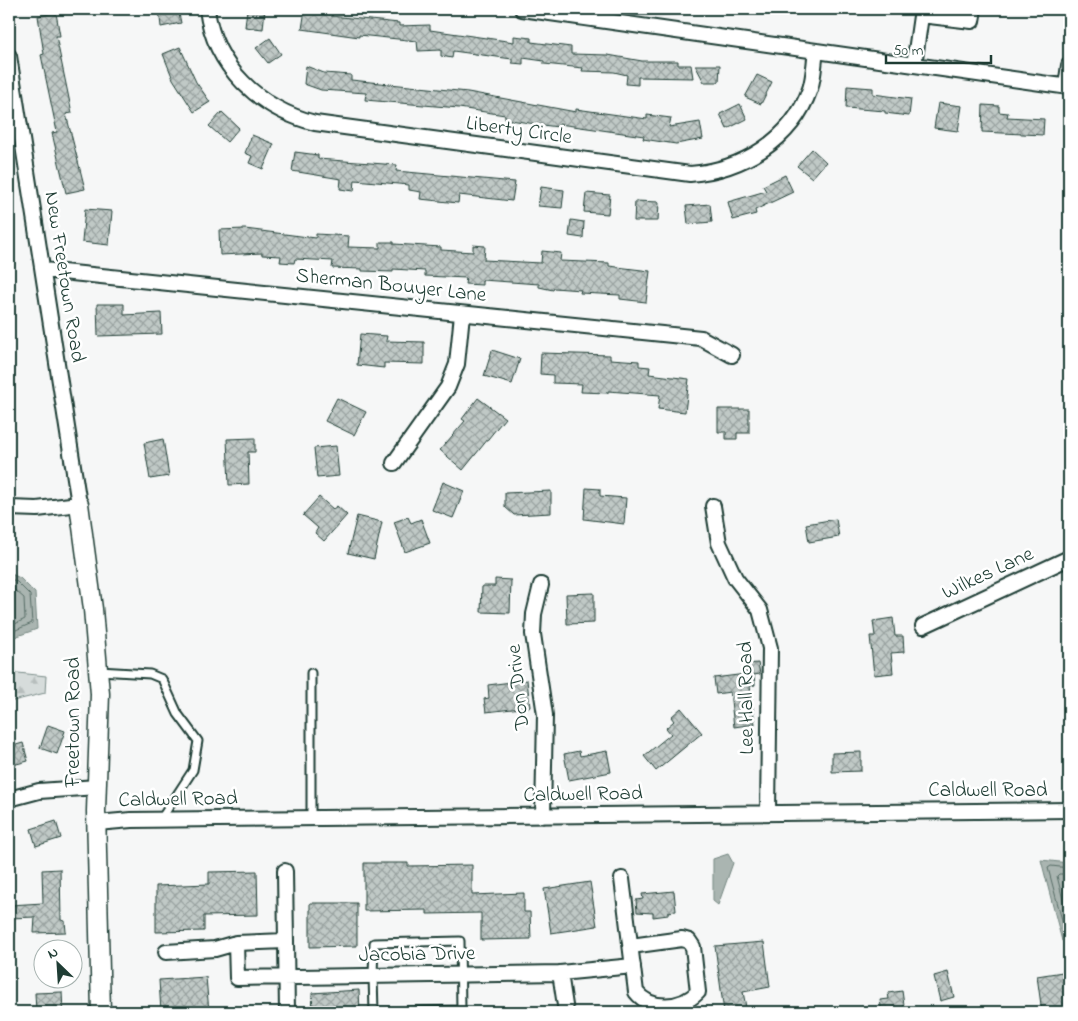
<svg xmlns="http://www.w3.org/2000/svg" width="1078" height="1021" font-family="'Indie Flower',sans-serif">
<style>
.forest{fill:url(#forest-firs);stroke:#7a8c88}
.water{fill:#aab5b1;stroke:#72857f}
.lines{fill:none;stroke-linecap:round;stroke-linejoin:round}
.shore{stroke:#576d66;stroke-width:1}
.building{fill:url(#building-cross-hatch);stroke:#1f3d34}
.service-casing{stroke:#1f3d34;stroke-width:11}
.minor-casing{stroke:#1f3d34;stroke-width:18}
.tertiary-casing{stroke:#1f3d34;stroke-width:21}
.service{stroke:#fff;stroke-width:7}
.minor{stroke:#fff;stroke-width:14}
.tertiary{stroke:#fff;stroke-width:18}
.labels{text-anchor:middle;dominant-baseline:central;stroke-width:5;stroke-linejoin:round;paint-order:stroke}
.street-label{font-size:21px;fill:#1f3d34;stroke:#fff}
</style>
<defs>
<pattern id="forest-firs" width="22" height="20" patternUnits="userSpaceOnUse" patternTransform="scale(1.25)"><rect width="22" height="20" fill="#d6dcdb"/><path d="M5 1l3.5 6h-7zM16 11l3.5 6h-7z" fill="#b7bebd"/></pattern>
<pattern id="building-cross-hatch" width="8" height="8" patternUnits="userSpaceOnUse" patternTransform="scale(1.25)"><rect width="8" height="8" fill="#c0c9c6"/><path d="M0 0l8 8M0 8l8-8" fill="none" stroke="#9ba4a2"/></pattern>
</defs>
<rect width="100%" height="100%" fill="#f6f7f7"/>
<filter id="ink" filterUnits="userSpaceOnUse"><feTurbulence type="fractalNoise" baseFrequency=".02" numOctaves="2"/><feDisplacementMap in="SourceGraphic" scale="10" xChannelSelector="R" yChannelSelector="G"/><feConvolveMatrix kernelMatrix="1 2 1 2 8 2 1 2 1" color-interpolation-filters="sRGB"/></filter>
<g filter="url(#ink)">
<!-- forest -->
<path class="forest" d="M 9,672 L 46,676 L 45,693 L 9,702 Z"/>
<!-- water -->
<path class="water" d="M 9,573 L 20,578 L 35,593 L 37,629 L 9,639 Z
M 728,854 L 733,863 L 718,905 L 713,901 L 713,859 Z
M 1041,860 L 1069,863 L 1069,942 L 1062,941 Z"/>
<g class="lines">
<!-- shore -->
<path class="shore" d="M 9,578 L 17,582 L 30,595 L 32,623 L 9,633
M 9,585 L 24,598 L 25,619 L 9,627
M 1069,868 L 1051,866 L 1048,868 L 1066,935 L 1069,937
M 1069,874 L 1059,874 L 1057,876 L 1069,924"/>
</g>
<!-- building -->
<path class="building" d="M 159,9 L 178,9 L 181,23 L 161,27 Z
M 247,9 L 265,9 L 263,29 L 245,27 Z
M 322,9 L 330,9 L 329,14 L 333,15 L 331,16 L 399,23 L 399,26 L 430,25 L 430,30 L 514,42 L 514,36 L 531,38 L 531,42 L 571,47 L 571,54 L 608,55 L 642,61 L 678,61 L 678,65 L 691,65 L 693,78 L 638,77 L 638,85 L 626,84 L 627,75 L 614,72 L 582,71 L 583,68 L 544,64 L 544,61 L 523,58 L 523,64 L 512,63 L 512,59 L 453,51 L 452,58 L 441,56 L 441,50 L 418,51 L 417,41 L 359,35 L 359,37 L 302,29 L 305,10 L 320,13 Z
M 56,13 L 60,36 L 56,36 L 72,113 L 66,114 L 85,189 L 66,193 L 52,133 L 57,132 L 41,55 L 44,54 L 38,16 Z
M 270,38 L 281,54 L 268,63 L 256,48 Z
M 180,47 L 196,82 L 210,102 L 194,112 L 173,79 L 163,54 Z
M 695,65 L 720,65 L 719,82 L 704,82 Z
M 306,66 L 324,73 L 351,75 L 351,80 L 468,92 L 576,112 L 576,109 L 647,119 L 647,115 L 671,118 L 669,127 L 700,122 L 703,139 L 676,144 L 643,139 L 644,136 L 559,124 L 558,127 L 535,124 L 505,119 L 505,115 L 459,108 L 365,100 L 366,93 L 321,90 L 304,84 Z
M 757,75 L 772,82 L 761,104 L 745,97 Z
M 847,86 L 873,88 L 873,94 L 911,99 L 909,116 L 885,113 L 885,111 L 846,108 Z
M 938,103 L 962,106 L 958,131 L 934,128 Z
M 740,104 L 747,119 L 727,129 L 720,114 Z
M 983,105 L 999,106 L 999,112 L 1008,113 L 1007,117 L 1044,119 L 1043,135 L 982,132 Z
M 222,112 L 239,128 L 227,142 L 209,126 Z
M 252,135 L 274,144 L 263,169 L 249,163 L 252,156 L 245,153 Z
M 812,149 L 826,162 L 812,178 L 797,166 Z
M 295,152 L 318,155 L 318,159 L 397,165 L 396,171 L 515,182 L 512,201 L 459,195 L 458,203 L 420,199 L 421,192 L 409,190 L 409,185 L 355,180 L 354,191 L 340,189 L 341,179 L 292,171 Z
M 785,175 L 793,192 L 755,210 L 756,214 L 733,220 L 728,202 L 766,191 L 763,186 Z
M 541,187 L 564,190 L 562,208 L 538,206 Z
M 586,193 L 610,195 L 608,214 L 584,212 Z
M 635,201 L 659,202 L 658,221 L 634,221 Z
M 710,204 L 712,222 L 688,224 L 686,206 Z
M 85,209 L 112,211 L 109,245 L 82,242 Z
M 571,220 L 584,222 L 583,238 L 569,236 Z
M 245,229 L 316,238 L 316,234 L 349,236 L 348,247 L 380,248 L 380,242 L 394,242 L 394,244 L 441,247 L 441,250 L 473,252 L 473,245 L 485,246 L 484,260 L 541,263 L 542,251 L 561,253 L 560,261 L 609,263 L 609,266 L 650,271 L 646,302 L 620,299 L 620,295 L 580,293 L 581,290 L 554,288 L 553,290 L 539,287 L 539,284 L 482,280 L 482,285 L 465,284 L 466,278 L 425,276 L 425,271 L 393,269 L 393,272 L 362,271 L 362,269 L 332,268 L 333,261 L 295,259 L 294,263 L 280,262 L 281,256 L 262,255 L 262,253 L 220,255 L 219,230 Z
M 97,304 L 124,304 L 124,315 L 161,313 L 162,334 L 98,336 Z
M 360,334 L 387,336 L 386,341 L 424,342 L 424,364 L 384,363 L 384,368 L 357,365 Z
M 492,350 L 520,359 L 512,384 L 484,376 Z
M 541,353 L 610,355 L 610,359 L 639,361 L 639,366 L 650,367 L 649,374 L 689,379 L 685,412 L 658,409 L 660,395 L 608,391 L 608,393 L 581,392 L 582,384 L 553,383 L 553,375 L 540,374 Z
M 337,398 L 366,412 L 354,435 L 325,421 Z
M 478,398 L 505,418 L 463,470 L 440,450 L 465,421 L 462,419 Z
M 718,409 L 749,409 L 749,433 L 737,433 L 737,439 L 726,439 L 726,432 L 718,432 Z
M 255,438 L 255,452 L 248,452 L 249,484 L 229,485 L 227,439 Z
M 163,439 L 169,476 L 150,479 L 144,443 Z
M 336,446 L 339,476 L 317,478 L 314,448 Z
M 443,482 L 464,491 L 453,518 L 432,510 Z
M 586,488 L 600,489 L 600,496 L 626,498 L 624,524 L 584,519 Z
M 551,491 L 551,513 L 514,515 L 505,507 L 505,493 Z
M 319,497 L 333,509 L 337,506 L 347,515 L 324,541 L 315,533 L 318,528 L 303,515 Z
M 357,516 L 382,522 L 374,559 L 348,553 Z
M 408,517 L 411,523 L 421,519 L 430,543 L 405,552 L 394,522 Z
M 836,519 L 839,537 L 809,542 L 806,524 Z
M 495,579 L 511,580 L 510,613 L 481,612 L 482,586 L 495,586 Z
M 594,593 L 594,623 L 567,624 L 566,594 Z
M 893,618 L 895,636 L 903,636 L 904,652 L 891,653 L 893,673 L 874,675 L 870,636 L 875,636 L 873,621 Z
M 758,663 L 760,674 L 754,675 L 755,685 L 750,686 L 755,724 L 734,727 L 730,692 L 716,694 L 714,678 L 746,674 L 745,664 Z
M 527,680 L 530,707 L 486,712 L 484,699 L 489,698 L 488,685 Z
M 681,708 L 702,733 L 656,771 L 644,756 L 671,734 L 666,728 L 674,721 L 671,717 Z
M 48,725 L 65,731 L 57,754 L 40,748 Z
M 23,743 L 28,761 L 9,766 L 9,747 Z
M 579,751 L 580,756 L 607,751 L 611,772 L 569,780 L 564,754 Z
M 861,752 L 861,771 L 832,772 L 832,753 Z
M 56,821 L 61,838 L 36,846 L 31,829 Z
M 364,863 L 408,863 L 408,866 L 472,865 L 472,895 L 524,893 L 524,912 L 530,912 L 531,939 L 481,940 L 481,913 L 427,914 L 427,910 L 364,911 Z
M 60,869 L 61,920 L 65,921 L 66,932 L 34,933 L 35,917 L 10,918 L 10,905 L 43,903 L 42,870 Z
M 257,871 L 258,915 L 204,916 L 204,931 L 156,932 L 156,886 L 209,884 L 209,872 Z
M 590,882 L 597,926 L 551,933 L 544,889 Z
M 674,891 L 676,911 L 668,912 L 668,915 L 653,917 L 653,913 L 637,912 L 636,900 L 643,899 L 642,894 Z
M 310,903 L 357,903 L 357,946 L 310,947 Z
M 764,942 L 770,987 L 743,992 L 747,1012 L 724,1012 L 715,946 Z
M 1069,971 L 1069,1012 L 1042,1012 L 1037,976 Z
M 948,972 L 954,997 L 940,1001 L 934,976 Z
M 206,977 L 209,1012 L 161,1012 L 159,980 Z
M 359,990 L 360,1012 L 313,1012 L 312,993 Z
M 902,991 L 905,1012 L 882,1012 L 880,1000 L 889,999 L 888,993 Z
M 62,992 L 63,1012 L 36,1012 L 35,993 Z"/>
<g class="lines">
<defs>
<path id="service" d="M 99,671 L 150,674 L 162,679 L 178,714 L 198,741 L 193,770 L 161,819
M 311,818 L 311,673
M 460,941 L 461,1010 L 374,1012 L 373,976 L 374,943 Z"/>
<path id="minor" d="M 207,9 C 214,67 260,109 315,123 L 690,174 C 741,170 792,141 810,89 C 814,77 814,63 816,51
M 522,9 L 1069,87
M 921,15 L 972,21 L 974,9
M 9,56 L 79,504 L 37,509 L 9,508
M 914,65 L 922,9
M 1066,86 L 1069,65
M 43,270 L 701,338 L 732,355
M 394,463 L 448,387 L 457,364 L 462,314
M 713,506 L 719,543 L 735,578 L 760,610 L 770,648 L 768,812
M 541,585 L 534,614 L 533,634 L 545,715 L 543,816
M 923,626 L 1069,558
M 9,799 L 39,791 L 97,787
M 97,823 L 131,820 L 1069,810
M 285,871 L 287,1012
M 622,879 L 636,992 C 651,1011 681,1009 698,992 L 693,947 L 689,941 L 682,939 L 631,946
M 236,943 L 237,978 L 560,973 L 633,966
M 166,952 L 215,949 L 236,943 L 285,941
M 560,973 L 566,1012"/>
<path id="tertiary" d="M 79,504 L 93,609 L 100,694 L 96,811 L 101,1012"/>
</defs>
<!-- service casing -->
<use href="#service" class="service-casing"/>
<!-- minor casing -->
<use href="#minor" class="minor-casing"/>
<!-- tertiary casing -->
<use href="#tertiary" class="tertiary-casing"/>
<!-- service -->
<use href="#service" class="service"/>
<!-- minor -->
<use href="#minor" class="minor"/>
<!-- tertiary -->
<use href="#tertiary" class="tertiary"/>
</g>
</g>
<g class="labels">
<!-- street labels -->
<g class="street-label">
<text transform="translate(519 131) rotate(8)">Liberty Circle</text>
<text transform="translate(64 277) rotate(81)">New Freetown Road</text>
<text transform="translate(391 286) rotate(6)">Sherman Bouyer Lane</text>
<text transform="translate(988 574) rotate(-25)">Wilkes Lane</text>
<text transform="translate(519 687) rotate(-96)">Don Drive</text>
<text transform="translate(747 698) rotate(-91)">Lee Hall Road</text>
<text transform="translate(74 722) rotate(-90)">Freetown Road</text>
<text x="988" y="791">Caldwell Road</text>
<text transform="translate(583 795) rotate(-1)">Caldwell Road</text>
<text transform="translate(178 800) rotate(-1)">Caldwell Road</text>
<text transform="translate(417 955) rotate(-1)">Jacobia Drive</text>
</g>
</g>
<!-- margin -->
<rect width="1078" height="1021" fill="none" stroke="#fff" stroke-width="30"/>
<rect x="15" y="15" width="1048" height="991" fill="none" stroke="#1f3d34" stroke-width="2" filter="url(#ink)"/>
<!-- north arrow -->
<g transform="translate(58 964) rotate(335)"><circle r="24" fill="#ffffff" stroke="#a5b1ae"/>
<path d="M0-4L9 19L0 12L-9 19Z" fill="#1f3d34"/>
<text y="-8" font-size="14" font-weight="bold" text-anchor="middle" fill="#1f3d34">N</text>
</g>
<!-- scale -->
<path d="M886 55v8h105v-8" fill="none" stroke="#1f3d34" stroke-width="2.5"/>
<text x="893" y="55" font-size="15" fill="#1f3d34" stroke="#ffffff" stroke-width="4" paint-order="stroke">50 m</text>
</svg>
